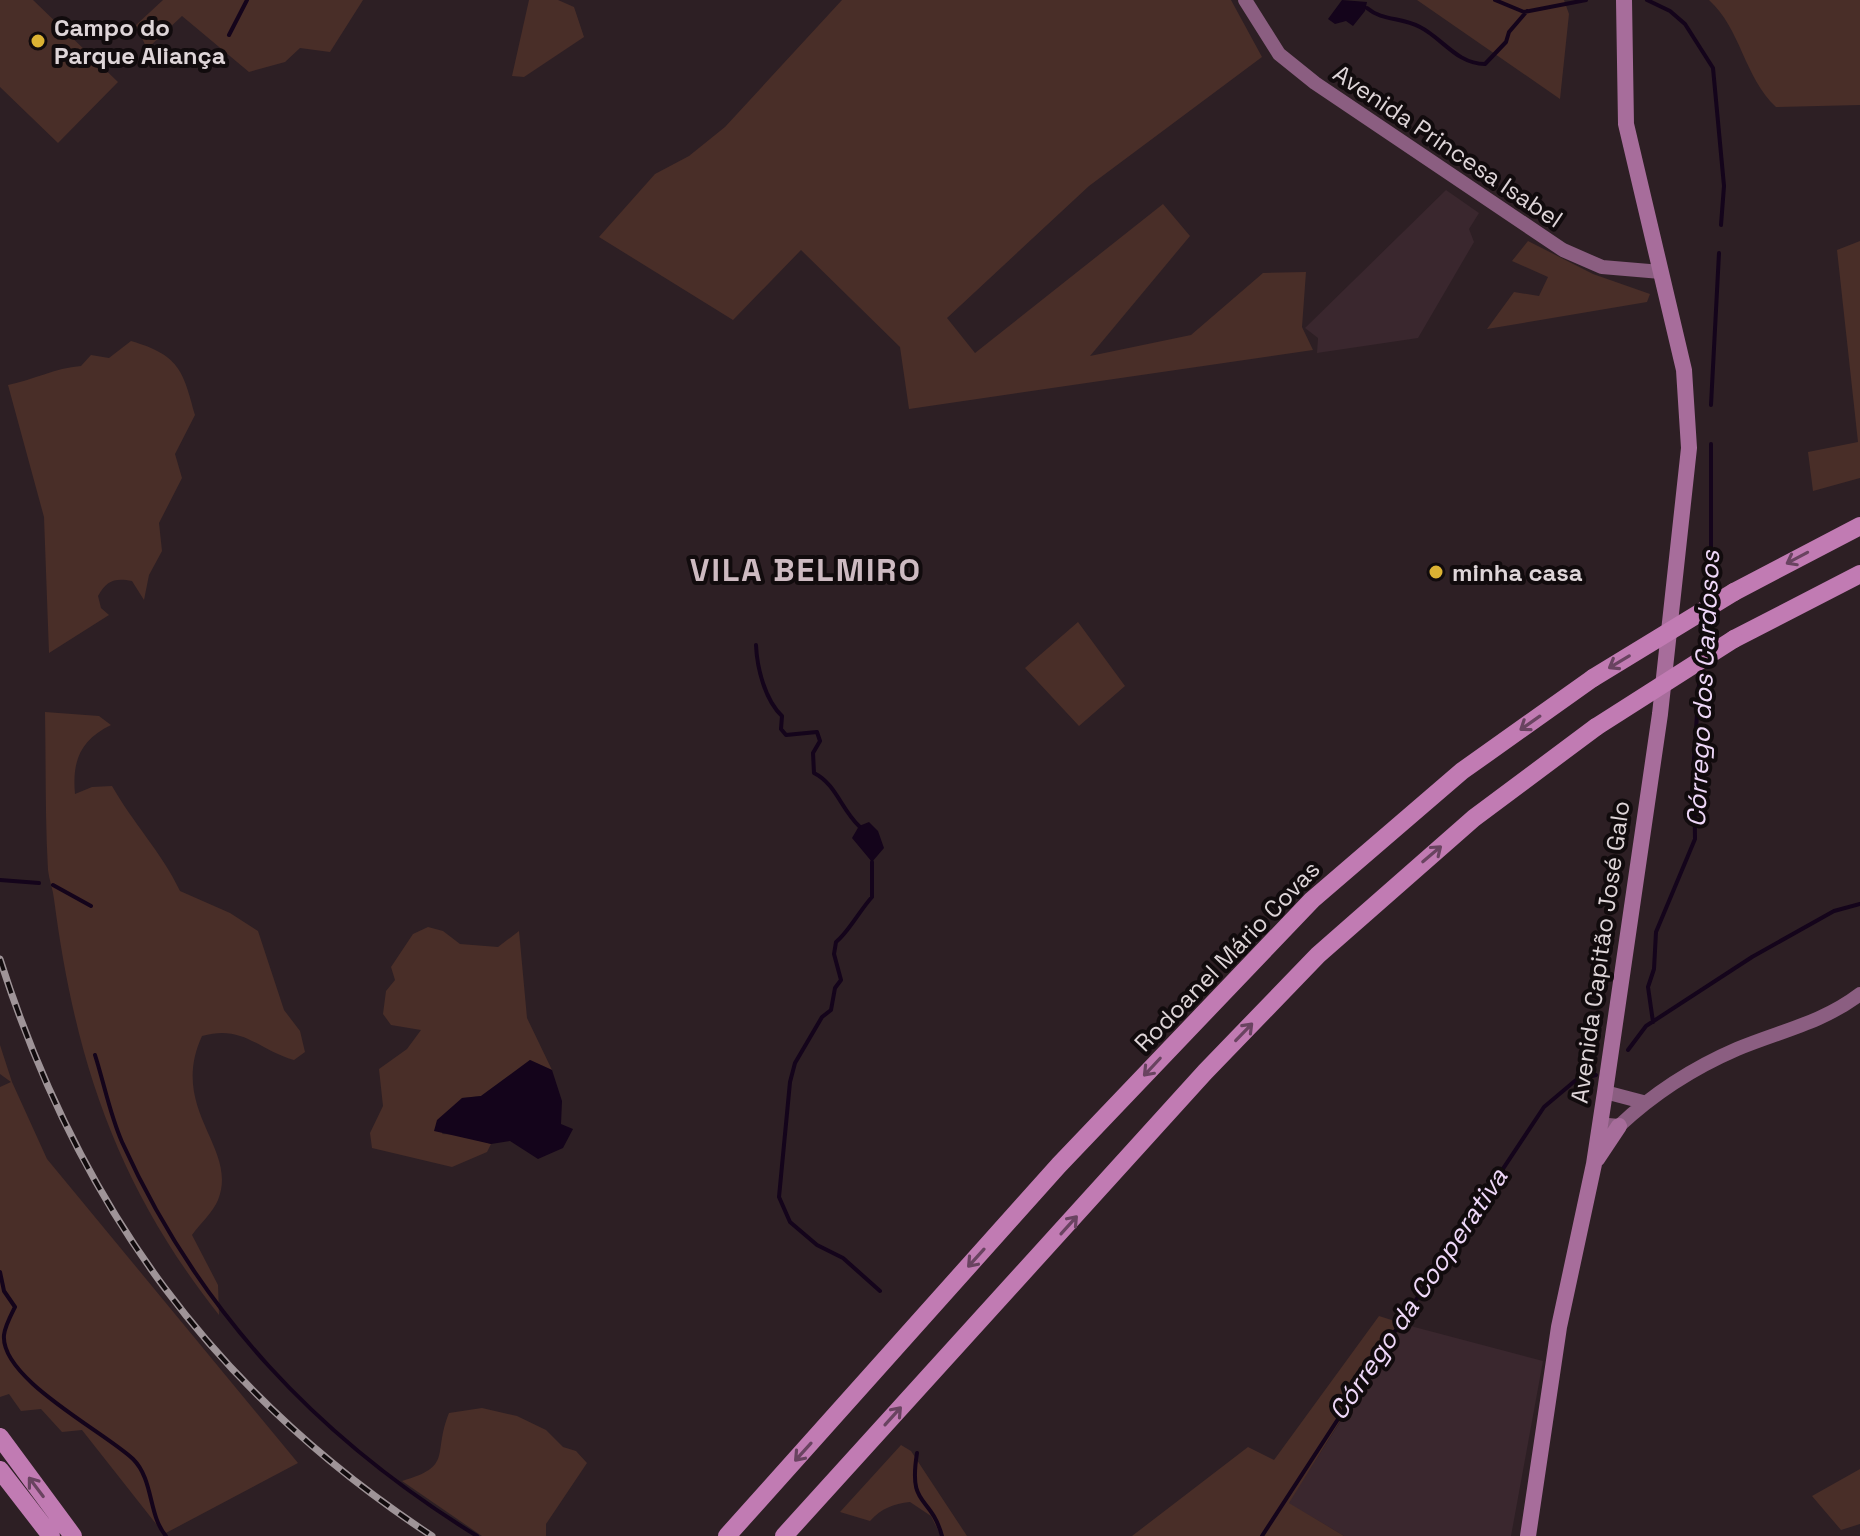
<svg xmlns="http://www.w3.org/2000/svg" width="1860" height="1536" font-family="'Space Grotesk',sans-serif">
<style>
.built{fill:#3a272e}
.green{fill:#492e28}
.water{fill:#14041b}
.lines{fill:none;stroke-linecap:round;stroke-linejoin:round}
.stream{stroke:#14041b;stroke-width:4}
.secondary{stroke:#8b5e81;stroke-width:14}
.primary{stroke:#a76d9b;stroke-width:16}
.highway{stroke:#c17bb3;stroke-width:18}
.rail-casing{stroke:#9f9498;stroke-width:7}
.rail{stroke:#110b0d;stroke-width:4;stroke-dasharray:12;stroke-linecap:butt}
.highway-bridge{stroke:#c17bb3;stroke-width:18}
.oneway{stroke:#694360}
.poi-dot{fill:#dcb233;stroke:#110b0d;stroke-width:3}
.labels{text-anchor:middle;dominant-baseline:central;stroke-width:8;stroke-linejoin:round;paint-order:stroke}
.poi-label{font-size:24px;font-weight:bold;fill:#ded5d8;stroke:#110b0d;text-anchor:start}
.street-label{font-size:24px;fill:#ded5d8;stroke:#110b0d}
.water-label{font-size:26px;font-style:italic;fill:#efd8f9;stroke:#110b0d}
.district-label{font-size:32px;font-weight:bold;letter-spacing:2px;fill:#cdbac1;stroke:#110b0d}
</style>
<rect width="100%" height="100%" fill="#2d1f24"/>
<!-- built -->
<path class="built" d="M 1446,190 L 1479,213 L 1469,229 L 1474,242 L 1418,338 L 1317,353 L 1318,338 L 1305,328 Z
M 1403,1324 L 1543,1361 L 1511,1536 L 1344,1536 L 1288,1503 Z"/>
<!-- green -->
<path class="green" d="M 0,0 L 33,0 L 118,82 L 58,143 L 0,87 Z
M 163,0 L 363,0 L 330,52 L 300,48 L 285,62 L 249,72 L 182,16 L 147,49 L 136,25 Z
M 529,0 L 558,0 L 574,7 L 584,37 L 524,77 L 512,76 Z
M 842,0 L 1231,0 L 1262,57 L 1089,186 L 947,318 L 975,353 L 1163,204 L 1190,236 L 1090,356 L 1191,335 L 1263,273 L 1306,272 L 1302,327 L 1313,350 L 909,409 L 900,347 L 801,250 L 733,320 L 599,237 L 655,174 L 689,156 L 725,127 Z
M 1417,0 L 1564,0 L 1569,14 L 1560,99 Z
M 1709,0 L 1860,0 L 1860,105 L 1776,107 C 1744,77 1741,29 1709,0 Z
M 1528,241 L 1593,274 L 1650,294 L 1647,302 L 1487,329 L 1514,292 L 1539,296 L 1548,277 L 1512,261 Z
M 1860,241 L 1860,478 L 1813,491 L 1808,452 L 1858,442 L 1837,250 Z
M 131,341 C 179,355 183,370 195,415 L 175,454 L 182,478 L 159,523 L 162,551 L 149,575 L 144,600 L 132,581 C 115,578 107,580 98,596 L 101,608 L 109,615 L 49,653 L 44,517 L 8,385 C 33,380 55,368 81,366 L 91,355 L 109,358 Z
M 1078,622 L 1125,686 L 1079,726 L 1025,668 Z
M 45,712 L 99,716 L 111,725 C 80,740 72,761 75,794 L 92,787 L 112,786 C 133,823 162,853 180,891 L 230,913 L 258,931 L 284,1010 L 300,1031 L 305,1052 L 294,1060 C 258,1050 243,1024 202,1036 C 168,1110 239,1148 218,1200 C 213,1212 200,1224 192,1235 L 218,1285 L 219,1315 C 117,1186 75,1060 54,899 C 53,889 49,880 48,870 C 45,817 46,764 45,712 Z
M 428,927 L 443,931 L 460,944 L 498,947 L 519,931 L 527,1018 L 552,1070 L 530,1060 L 481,1096 L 462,1098 L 442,1134 L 463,1135 L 491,1144 L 487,1152 L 452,1167 L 372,1148 L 370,1133 L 383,1106 L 379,1069 L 407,1049 L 421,1030 L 391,1025 L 383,1014 L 386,991 L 395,980 L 391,967 L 413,934 Z
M 0,1045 L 12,1082 L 47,1159 L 298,1463 L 164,1534 L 82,1430 L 62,1432 L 41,1409 L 21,1411 L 9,1394 L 0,1397 L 0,1087 L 11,1082 L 0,1074 Z
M 1379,1316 L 1401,1323 L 1289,1503 L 1344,1536 L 1132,1536 L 1248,1447 L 1274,1460 Z
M 482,1408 L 517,1416 L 546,1430 L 563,1447 L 576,1451 L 587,1463 L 546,1524 L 546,1536 L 482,1536 L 402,1481 C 454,1466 432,1455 449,1413 Z
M 901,1445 L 911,1451 L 967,1536 L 941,1536 L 931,1516 L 910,1502 C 893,1504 882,1508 870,1521 L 840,1512 Z
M 1860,1469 L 1860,1524 L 1841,1530 L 1812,1496 Z"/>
<!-- water -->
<path class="water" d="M 1342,0 L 1367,2 L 1365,11 L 1353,26 L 1346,21 L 1335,24 L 1328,19 Z
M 869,822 L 878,831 L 884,848 L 872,862 L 852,838 L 859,826 Z
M 530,1060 L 552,1070 L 562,1101 L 561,1124 L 573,1129 L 563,1148 L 538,1159 L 510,1141 L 491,1144 L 434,1131 L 437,1120 L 462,1098 L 481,1096 Z"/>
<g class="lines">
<!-- stream -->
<path class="stream" d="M 1495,0 L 1524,12 L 1586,0
M 1647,0 L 1670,11 L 1685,24 L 1713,68 L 1724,186 L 1721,225
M 1367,8 C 1382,21 1402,17 1420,27 C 1442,38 1457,64 1485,64 L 1506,42 L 1509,32 L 1527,11
M 229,35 L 247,0
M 1711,405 L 1719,253
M 1707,601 L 1711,563 L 1711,444
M 756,645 C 757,668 765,700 782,716 L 781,729 L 786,735 L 817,732 L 820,741 L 813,753 L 814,773 C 836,784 841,809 859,826
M 1702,653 L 1706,618
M 872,862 L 872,897 C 860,910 848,933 836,942 L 834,954 L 841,980 L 835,988 L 831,1010 L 822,1017 L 795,1063 L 790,1082 L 779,1197 L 790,1222 L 817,1245 L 843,1258 L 880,1291
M 0,880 L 39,883
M 53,885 L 91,906
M 1653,1022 L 1648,987 L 1654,969 L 1656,932 L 1695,839 L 1694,759 L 1700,670
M 1628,1050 L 1646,1026 L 1752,957 L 1834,911 L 1860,904
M 95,1055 C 104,1083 110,1115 122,1142 C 199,1312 318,1438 477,1536
M 0,1272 L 4,1291 L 15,1307 C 11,1315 5,1326 4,1335 C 0,1379 105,1432 133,1459 C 154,1480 148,1515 166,1536
M 917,1453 C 908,1509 930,1493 942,1536
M 1262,1536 L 1370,1370 L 1382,1345 L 1396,1330 L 1544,1107 L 1576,1080 L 1596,1075"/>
<!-- secondary -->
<path class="secondary" d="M 1245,0 L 1279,54 L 1315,83 L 1563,250 L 1602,267 L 1661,272
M 1605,1092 L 1643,1102
M 1608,1125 L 1619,1126 C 1654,1093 1693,1068 1737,1049 C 1780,1031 1822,1023 1860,994"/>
<!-- primary -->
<path class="primary" d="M 1597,1159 L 1619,1126
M 1528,1536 L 1559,1327 L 1594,1164 L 1605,1092 L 1660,714 L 1689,448 L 1684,370 L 1626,124 L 1624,0"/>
<!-- highway -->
<path class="highway" d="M 1734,592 L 1860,526
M 1734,639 L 1860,574
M 0,1437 L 73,1536
M 0,1470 L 51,1536
M 727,1536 L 1059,1165 L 1312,900 L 1462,771 L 1593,678
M 784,1536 L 1205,1072 L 1318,955 L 1474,818 L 1596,727"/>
<defs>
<path id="rail" d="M 0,959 C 79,1207 214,1393 432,1536"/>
</defs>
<!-- rail casing -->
<use href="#rail" class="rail-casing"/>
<!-- rail -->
<use href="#rail" class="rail"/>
<!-- highway-bridge -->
<path class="highway-bridge" d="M 1593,678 L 1734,592
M 1596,727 L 1734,639"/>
</g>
<!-- one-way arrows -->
<defs><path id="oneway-shaft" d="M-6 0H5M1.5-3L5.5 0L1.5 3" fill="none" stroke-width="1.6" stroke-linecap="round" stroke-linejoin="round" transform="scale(2)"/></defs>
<g class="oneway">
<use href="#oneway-shaft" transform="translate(1797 558) rotate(152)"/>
<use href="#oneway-shaft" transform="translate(1619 662) rotate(149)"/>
<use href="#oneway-shaft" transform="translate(1530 723) rotate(145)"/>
<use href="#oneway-shaft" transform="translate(1432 854) rotate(-40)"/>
<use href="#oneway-shaft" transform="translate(1244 1032) rotate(-46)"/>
<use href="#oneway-shaft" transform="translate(1152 1067) rotate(133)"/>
<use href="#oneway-shaft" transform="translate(1069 1225) rotate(-48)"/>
<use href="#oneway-shaft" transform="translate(976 1258) rotate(132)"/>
<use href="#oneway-shaft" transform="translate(893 1416) rotate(-48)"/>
<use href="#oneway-shaft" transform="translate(803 1452) rotate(132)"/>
<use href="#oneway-shaft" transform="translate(36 1487) rotate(-127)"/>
</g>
<!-- markers -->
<g class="poi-dot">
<circle cx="38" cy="41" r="8"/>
<circle cx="1436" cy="572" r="8"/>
</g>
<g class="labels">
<!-- poi labels -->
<g class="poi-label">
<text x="54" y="27">Campo do<tspan x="54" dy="28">Parque Aliança</tspan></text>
<text x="1452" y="572">minha casa</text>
</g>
<!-- street labels -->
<g class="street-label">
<text transform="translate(1448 146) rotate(34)">Avenida Princesa Isabel</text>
<text transform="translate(1600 952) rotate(-82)">Avenida Capitão José Galo</text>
<text transform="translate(1227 956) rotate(-46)">Rodoanel Mário Covas</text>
</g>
<!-- water labels -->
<g class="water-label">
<text transform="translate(1703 689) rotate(-87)">Córrego dos Cardosos</text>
<text transform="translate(1418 1294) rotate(-56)">Córrego da Cooperativa</text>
</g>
<!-- district labels -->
<g class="district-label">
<text x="806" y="570">VILA BELMIRO</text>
</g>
</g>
</svg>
